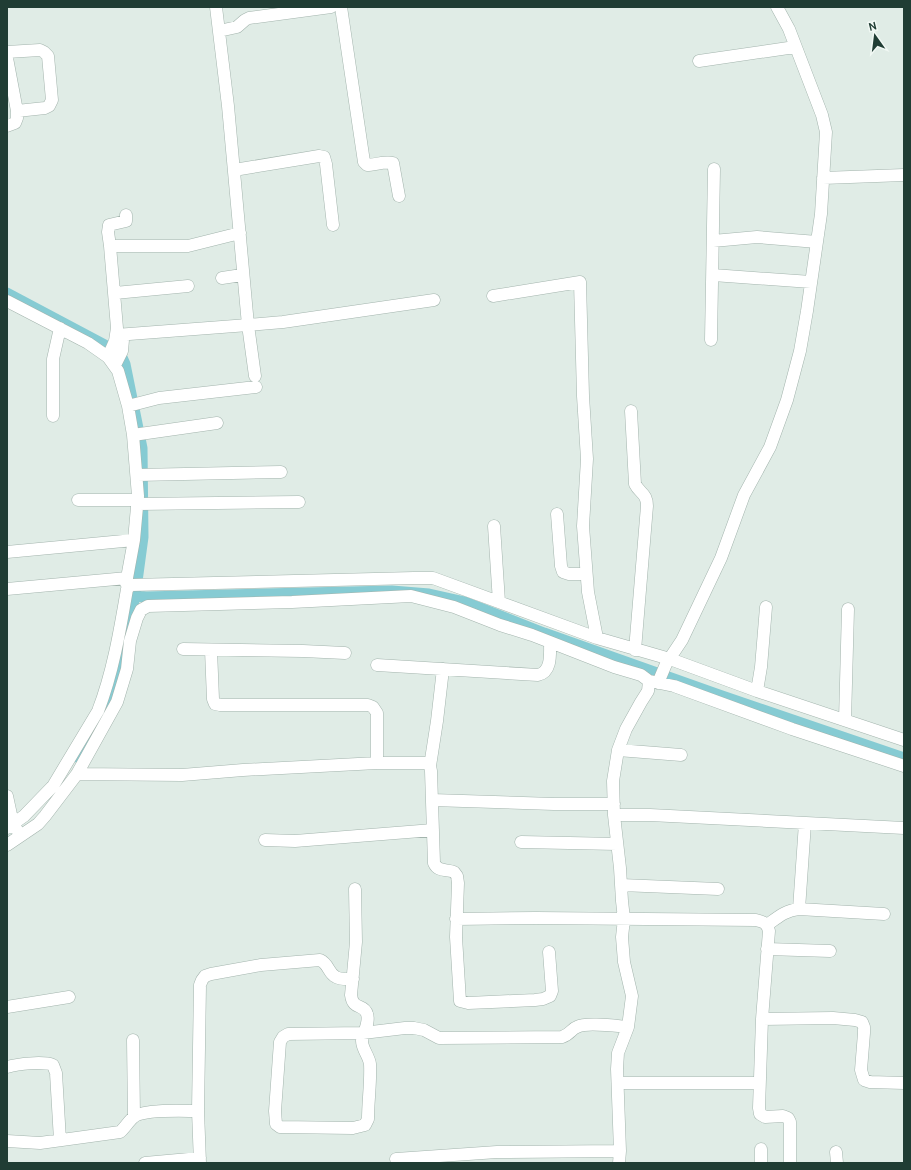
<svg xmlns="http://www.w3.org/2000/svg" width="911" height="1170" font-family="Cabin,sans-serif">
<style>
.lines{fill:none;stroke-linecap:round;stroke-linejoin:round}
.canal{stroke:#86cbd3;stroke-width:11}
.minor-casing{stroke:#a3b4ad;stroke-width:13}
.minor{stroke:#fff;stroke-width:12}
</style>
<rect width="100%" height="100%" fill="#e0ece6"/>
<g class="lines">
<!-- canal -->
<path class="canal" d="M 7,293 L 120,353 L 125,364 L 142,448 L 143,537 L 135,596 L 126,637 L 113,685 L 105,711 L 96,728 L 77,757
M 135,596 L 146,597 L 392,591 L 429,594 L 465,602 L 544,633 L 719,695 L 904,758"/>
<defs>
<path id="minor" d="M 216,7 L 228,106 L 248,325 L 283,322 L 434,300
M 341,7 L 364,162 L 367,165 C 375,165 384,161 393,163 L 399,196
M 219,31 L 237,27 L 245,20 L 249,18 L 331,7
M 7,52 L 40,50 L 44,52 L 48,56 L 52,100 L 49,106 L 45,108 L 17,111
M 7,58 L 17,111 L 17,118 L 15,123 L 7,126
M 699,61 L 795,47
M 234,170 L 319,156 L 324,157 L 326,164 L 333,225
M 823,178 L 904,175
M 713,241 L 757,237 L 817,242
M 110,246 L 108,232 L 109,225 L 126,221 L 126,215
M 713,275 L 811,282
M 222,278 L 242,275
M 115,293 L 188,286
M 493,296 L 580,282 L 583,396 L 587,459 L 583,526 L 588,592 L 597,638
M 7,301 L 88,343 L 108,357 L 118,371 L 128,406 L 133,435 L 138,496 L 134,540 L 127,578 L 126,583 L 128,586
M 116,335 L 248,325 L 255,376
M 711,340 L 714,169
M 108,357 L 115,341 L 117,328 L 110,246 L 188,246 L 240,233
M 115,365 L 122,351 L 123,340 L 116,335
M 128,406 L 159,398 L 256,387
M 631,411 L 635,484 C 640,494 647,493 647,506 L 635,650
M 53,416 L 53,359 L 60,328
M 133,435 L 217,423
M 137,475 L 281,472
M 78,500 L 138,500
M 138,504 L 299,502
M 557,514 L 561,566 L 563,572 L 569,574 L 586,574
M 494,526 L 499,602
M 7,552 L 134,540
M 7,589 L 127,578
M 183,649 L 303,651 L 345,653
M 211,650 L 213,699 L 215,704 L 220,705 L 368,705 L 373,707 L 377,713 L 377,763
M 377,665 L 538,675 C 552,672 550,654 550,642
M 650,681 L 674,686 L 792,729 L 904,766
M 658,683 L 666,664 L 682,640 L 721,558 L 744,495 L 770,447 L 787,400 L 800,351 L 807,311 L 821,214 L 826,132 L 822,115 L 789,29 L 777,7
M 757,691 L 761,667 L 766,607
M 845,720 L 848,609
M 618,750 L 681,755
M 430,766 L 437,721 L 443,669
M 77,774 L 182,775 L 243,770 L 377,763 L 426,763 L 430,766 L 431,771 L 434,863 C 438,872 446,869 454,872 L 457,876 L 458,883 L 456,937 L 460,1001 L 468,1003 L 535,1000 L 543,999 L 550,996 L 552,991 L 549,952
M 7,796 L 13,824 L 17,830
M 432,800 L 554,804 L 614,804
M 614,815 L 650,815 L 904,828
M 7,828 L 24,816 L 53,786 L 98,711 C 113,672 120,630 127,589 L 131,585 L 414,578 L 433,578 L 597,638 L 670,659 L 757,691 L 904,740
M 265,840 L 295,841 L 433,830
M 521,842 L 617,844
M 7,845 L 38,824 L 45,816 L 77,774 L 117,702 L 127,669 L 130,641 L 137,618 L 141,610 L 148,606 L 292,602 L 411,596 L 454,607 L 500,625 L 532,635 L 614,667 L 641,675 L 649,681 L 648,691 L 641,702 L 626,729 L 618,750 L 613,781 L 614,815 L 620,868 L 622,901 L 624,919 L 622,937 L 624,962 L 632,996 L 628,1027 L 618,1053 L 617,1069 L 620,1151 L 619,1163
M 621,885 L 718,889
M 355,889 L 356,942 L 351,995 C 353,1011 364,1003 367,1014 C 370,1023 363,1032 362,1041 C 362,1049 369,1056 370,1064 C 371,1082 368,1101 368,1119 L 365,1125 L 353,1128 L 280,1127 L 276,1124 L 275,1111 L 280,1042 L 283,1037 L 288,1034 L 363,1033 L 405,1028 L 414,1028 L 424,1030 L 439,1038 L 562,1037 C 571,1034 571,1029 577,1027 C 586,1022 616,1026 628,1027
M 799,909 L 805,823
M 456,919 L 536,918 L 756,920 C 764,922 767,923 769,931 L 762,1019 L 759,1108 L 760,1114 L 765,1117 L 783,1116 L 788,1118 L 790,1122 L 790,1163
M 767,925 C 778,917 786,910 799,909 L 884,914
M 767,949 L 830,951
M 7,1007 L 69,997
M 762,1019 L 833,1018 L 855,1020 L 862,1022 L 864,1027 L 864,1033 L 861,1070 L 864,1080 L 870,1082 L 904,1083
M 133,1040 L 134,1117
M 7,1067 C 18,1064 43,1061 53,1065 L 56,1073 L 60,1140
M 618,1083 L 759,1083
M 7,1141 L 40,1143 L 120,1132 C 125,1128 129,1120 135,1116 C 147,1109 183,1111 198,1111
M 836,1152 L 837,1163
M 396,1159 L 497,1152 L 620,1151
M 145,1163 L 200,1158
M 200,1163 L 198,1111 L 200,985 L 202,980 L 205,976 L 211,974 L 261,965 L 320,960 C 329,964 328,973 336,977 C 341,980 348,979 353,979
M 761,1163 L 761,1149"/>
</defs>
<!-- minor casing -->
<use href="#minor" class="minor-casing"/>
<!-- minor -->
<use href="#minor" class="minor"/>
</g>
<!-- border -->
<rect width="911" height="1170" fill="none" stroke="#203d34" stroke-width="16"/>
<!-- north arrow -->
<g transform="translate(875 36) rotate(346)" stroke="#f1f8f4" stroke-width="3" paint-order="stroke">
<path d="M0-3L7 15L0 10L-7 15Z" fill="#203d34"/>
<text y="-6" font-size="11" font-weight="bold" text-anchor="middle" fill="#203d34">N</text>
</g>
</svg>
